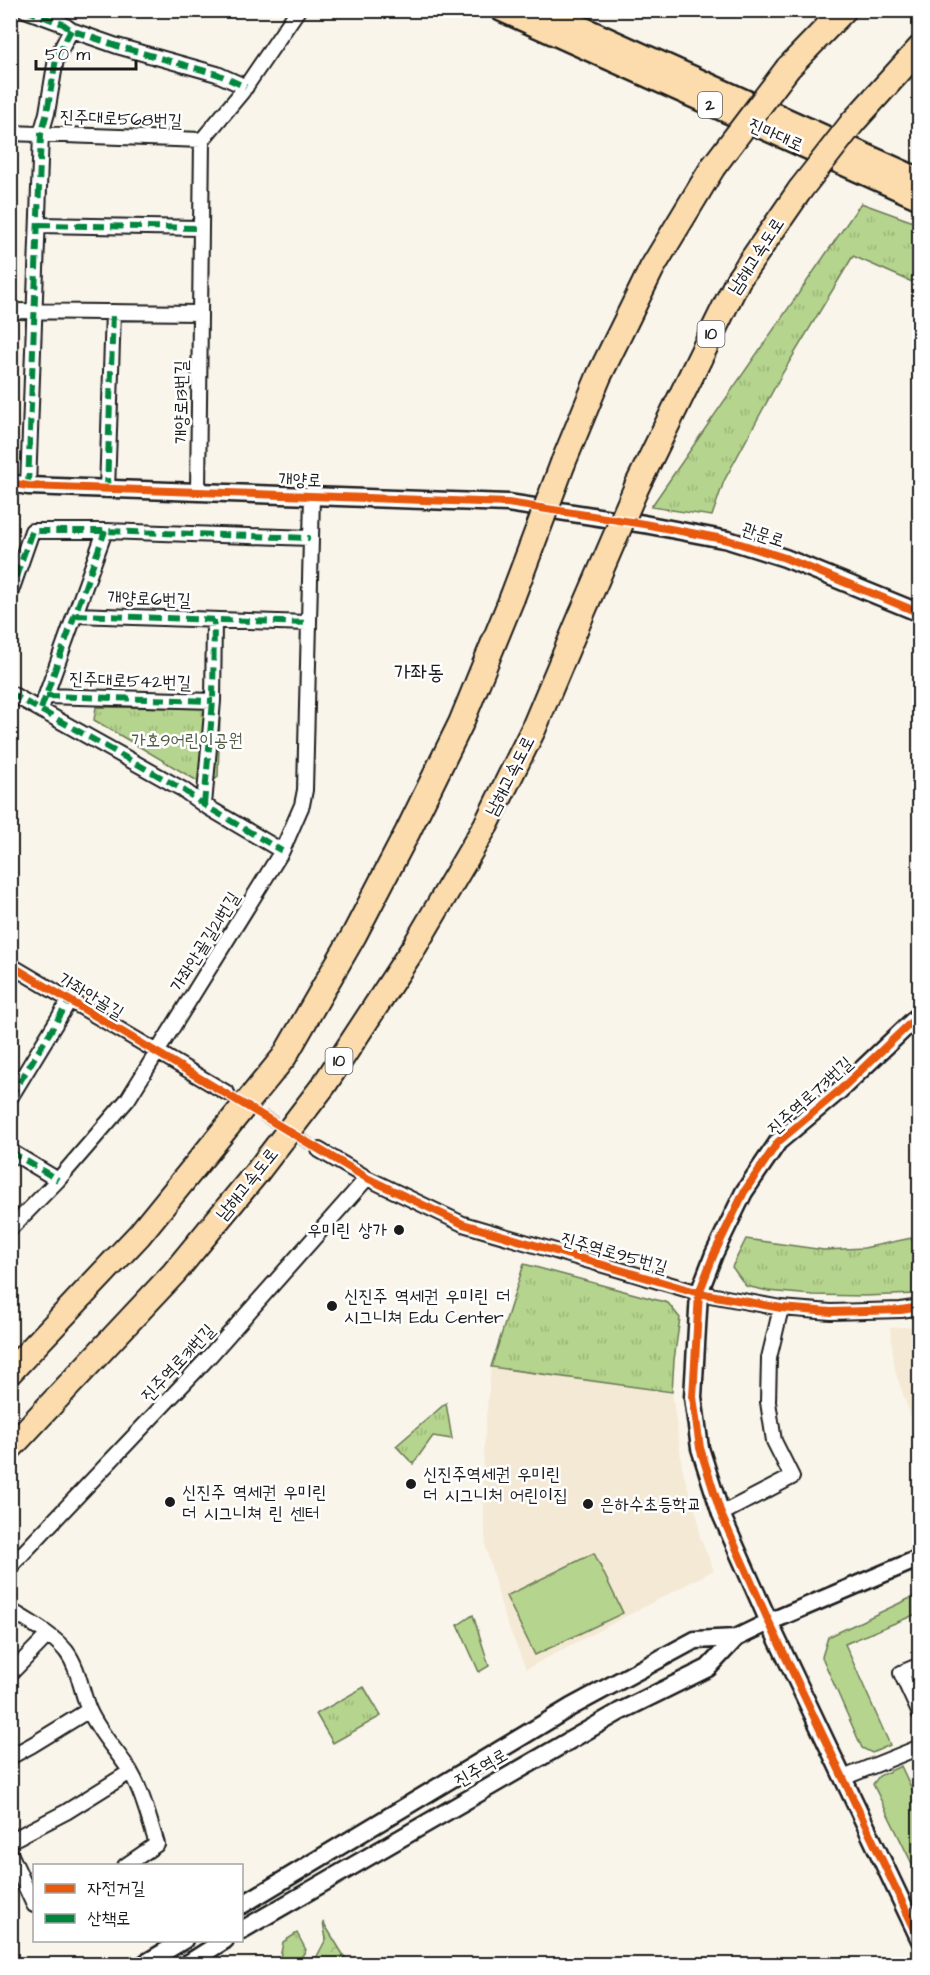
<svg xmlns="http://www.w3.org/2000/svg" width="930" height="1975" font-family="'Architects Daughter','Poor Story',sans-serif">
<style>
.built{fill:#f4e9d4}
.grass{fill:#b5d48d;stroke:#687854;stroke-width:1.5}
.forest{fill:url(#forest-crowns);stroke:#687854;stroke-width:1.5}
.park{fill:url(#park-tufts);stroke:#687854;stroke-width:1.5}
.lines{fill:none;stroke-linecap:round;stroke-linejoin:round}
.minor-tunnel{stroke:#d9d4cc;stroke-width:14;stroke-dasharray:14 7;stroke-linecap:butt}
.minor-casing{stroke:#1c1c1c;stroke-width:18}
.tertiary-casing{stroke:#1c1c1c;stroke-width:21}
.trunk-casing{stroke:#1c1c1c;stroke-width:27}
.motorway-casing{stroke:#1c1c1c;stroke-width:28}
.minor{stroke:#fff;stroke-width:14}
.tertiary{stroke:#fff;stroke-width:16}
.trunk{stroke:#fcdcac;stroke-width:22}
.motorway{stroke:#fcdcac;stroke-width:24}
.motorway-bridge-casing{stroke:#1c1c1c;stroke-width:28;stroke-linecap:butt}
.motorway-bridge{stroke:#fcdcac;stroke-width:24}
.quiet{stroke:#00873e;stroke-width:6;stroke-dasharray:12 6;stroke-linecap:butt}
.cycleway-casing{stroke:#fff;stroke-width:11}
.cycleway{stroke:#e8590c;stroke-width:8}
.poi-dot{fill:#1c1c1c;stroke:#fff;stroke-width:2}
.labels{text-anchor:middle;dominant-baseline:central;stroke-width:5;stroke-linejoin:round;paint-order:stroke}
.shield{fill:#fff;stroke:#606060;stroke-width:1.5}
.shield-label{font-size:16px;font-weight:bold;fill:#1c1c1c}
.street-label{font-size:18px;fill:#1c1c1c;stroke:#fff}
.park-label{font-size:18px;fill:#525c44;stroke:#fff}
.poi-label{font-size:18px;fill:#1c1c1c;stroke:#fff;text-anchor:start}
.quarter-label{font-size:21px;fill:#1c1c1c;stroke:#fff}
</style>
<defs>
<pattern id="forest-crowns" width="20" height="18" patternUnits="userSpaceOnUse" patternTransform="scale(1.5)"><rect width="20" height="18" fill="#b5d48d"/><path d="M2 6a3 3 0 1 1 6 0M12 15a3 3 0 1 1 6 0" fill="none" stroke="#9bb579"/></pattern>
<pattern id="park-tufts" width="24" height="20" patternUnits="userSpaceOnUse" patternTransform="scale(1.5)"><rect width="24" height="20" fill="#b5d48d"/><path d="M3 7l-1-3M5 7V3M7 7l1-3M15 17l-1-3M17 17v-4M19 17l1-3" fill="none" stroke="#9bb579"/></pattern>
</defs>
<rect width="100%" height="100%" fill="#faf5eb"/>
<filter id="ink" filterUnits="userSpaceOnUse"><feTurbulence type="fractalNoise" baseFrequency=".0167" numOctaves="2"/><feDisplacementMap in="SourceGraphic" scale="12" xChannelSelector="R" yChannelSelector="G"/><feConvolveMatrix kernelMatrix="1 2 1 2 8 2 1 2 1" color-interpolation-filters="sRGB"/></filter>
<g filter="url(#ink)">
<!-- built -->
<path class="built" d="M 919,1326 L 920,1326 L 919,1441 L 895,1371 L 890,1328 Z
M 491,1367 L 672,1392 L 683,1472 L 698,1519 L 700,1538 L 714,1570 L 526,1669 L 504,1616 L 486,1549 L 482,1490 L 485,1428 Z"/>
<!-- grass -->
<path class="grass" d="M 594,1553 L 623,1613 L 535,1655 L 506,1596 Z
M 919,1594 L 919,1613 L 845,1644 L 890,1745 L 872,1753 L 862,1748 L 822,1657 L 828,1637 Z
M 473,1615 L 489,1666 L 479,1672 L 458,1625 Z
M 901,1766 L 919,1804 L 919,1878 L 873,1784 L 879,1776 Z"/>
<!-- forest -->
<path class="forest" d="M 323,1922 L 349,1964 L 313,1964 L 326,1939 Z
M 297,1933 L 306,1950 L 297,1964 L 279,1964 L 283,1942 Z"/>
<!-- park -->
<path class="park" d="M 861,203 L 919,224 L 919,285 L 853,256 L 782,374 L 724,481 L 712,516 L 651,507 Z
M 96,707 L 209,708 L 220,715 L 218,777 L 206,786 L 94,720 Z
M 911,1238 L 919,1255 L 919,1293 L 917,1294 L 865,1296 L 812,1295 L 768,1291 L 746,1286 L 732,1267 L 746,1239 L 824,1250 L 864,1248 Z
M 524,1264 L 668,1303 L 680,1318 L 674,1360 L 672,1392 L 491,1367 Z
M 446,1403 L 452,1439 L 433,1436 L 413,1464 L 396,1446 Z
M 364,1687 L 381,1716 L 333,1743 L 316,1714 Z"/>
<g class="lines">
<!-- minor-tunnel -->
<path class="minor-tunnel" d="M 227,1093 L 319,1150"/>
<defs>
<path id="minor" d="M 25,10 L 63,24 L 71,30 L 117,46 L 217,74 L 246,87
M 10,133 L 202,140
M 202,140 L 242,92 L 298,10
M 39,225 L 200,228
M 10,311 L 199,313
M 28,486 L 41,134 L 47,113 L 56,59 L 71,30
M 107,490 L 113,312
M 198,492 L 202,140
M 10,594 L 32,531 L 105,531 L 310,538
M 76,615 L 308,623
M 10,693 L 182,789 L 204,805 L 282,851
M 46,696 L 213,701
M 41,709 L 105,531
M 204,805 L 213,701 L 214,620
M 10,965 L 227,1093
M 10,1098 L 69,1001
M 319,1150 L 367,1178 L 463,1224 L 699,1293 L 781,1308 L 831,1312 L 901,1310 L 920,1307
M 10,1151 L 58,1180
M 10,1229 L 58,1180 L 128,1099 L 282,851 L 302,805 L 305,790 L 312,496
M 721,1514 L 792,1477 L 774,1441 L 768,1402 L 769,1358 L 781,1308
M 10,1567 L 207,1359 L 367,1178
M 10,1610 C 29,1622 52,1634 66,1651 C 79,1668 81,1691 89,1710 C 99,1733 117,1751 130,1771 C 143,1793 149,1820 157,1844 L 125,1866
M 920,1665 L 901,1673 L 920,1714
M 10,1674 L 48,1635
M 10,1757 L 32,1745 L 89,1710
M 843,1778 L 920,1747
M 10,1841 L 66,1812 L 130,1772
M 10,1853 L 34,1905"/>
<path id="tertiary" d="M 10,483 L 28,486 L 508,503 L 644,524 L 728,540 L 785,558 L 920,613
M 920,1014 L 840,1090 L 778,1142 L 744,1192 L 714,1254 L 699,1293 L 693,1397 L 700,1448 L 721,1514 L 769,1622 L 920,1940
M 242,1905 L 571,1707 L 695,1640 L 736,1638
M 242,1930 L 619,1712 L 708,1668 L 736,1638 L 769,1622 L 920,1558
M 144,1964 L 184,1940
M 187,1964 L 225,1940"/>
<path id="trunk" d="M 502,10 L 920,198
M 542,10 L 920,180"/>
<path id="motorway" d="M 788,68 L 844,10
M 853,122 L 920,48
M 563,463 L 599,376 L 652,268 L 713,167
M 637,486 L 738,280 L 800,190
M 10,1372 L 139,1235 L 284,1057 L 354,935 L 407,833 L 461,723 L 512,598
M 10,1448 L 174,1273 L 258,1171 L 324,1085 L 413,949 L 486,825 L 533,730 L 581,616"/>
</defs>
<!-- minor casing -->
<use href="#minor" class="minor-casing"/>
<!-- tertiary casing -->
<use href="#tertiary" class="tertiary-casing"/>
<!-- trunk casing -->
<use href="#trunk" class="trunk-casing"/>
<!-- motorway casing -->
<use href="#motorway" class="motorway-casing"/>
<!-- minor -->
<use href="#minor" class="minor"/>
<!-- tertiary -->
<use href="#tertiary" class="tertiary"/>
<!-- trunk -->
<use href="#trunk" class="trunk"/>
<!-- motorway -->
<use href="#motorway" class="motorway"/>
<defs>
<path id="motorway-bridge" d="M 713,167 L 788,68
M 800,190 L 853,122
M 512,598 L 563,463
M 581,616 L 637,486"/>
</defs>
<!-- motorway-bridge casing -->
<use href="#motorway-bridge" class="motorway-bridge-casing"/>
<!-- motorway-bridge -->
<use href="#motorway-bridge" class="motorway-bridge"/>
<!-- quiet -->
<path class="quiet" d="M 25,10 L 63,24 L 71,30 L 117,46 L 217,74 L 246,87
M 39,225 L 200,228
M 28,486 L 41,134 L 47,113 L 56,59 L 71,30
M 107,490 L 113,312
M 10,594 L 32,531 L 105,531 L 310,538
M 76,615 L 308,623
M 10,693 L 182,789 L 204,805 L 282,851
M 46,696 L 213,701
M 41,709 L 105,531
M 204,805 L 213,701 L 214,620
M 10,1098 L 69,1001
M 10,1151 L 58,1180"/>
<defs>
<path id="cycleway" d="M 10,483 L 28,486 L 508,503 L 644,524 L 728,540 L 785,558 L 920,613
M 10,965 L 367,1178 L 463,1224 L 699,1293 L 781,1308 L 831,1312 L 901,1310 L 920,1307
M 920,1014 L 840,1090 L 778,1142 L 744,1192 L 714,1254 L 699,1293 L 693,1397 L 700,1448 L 721,1514 L 769,1622 L 920,1940"/>
</defs>
<!-- cycleway casing -->
<use href="#cycleway" class="cycleway-casing"/>
<!-- cycleway -->
<use href="#cycleway" class="cycleway"/>
</g>
</g>
<!-- markers -->
<g class="poi-dot">
<circle cx="399" cy="1230" r="6"/>
<circle cx="332" cy="1306" r="6"/>
<circle cx="411" cy="1484" r="6"/>
<circle cx="170" cy="1502" r="6"/>
<circle cx="588" cy="1504" r="6"/>
</g>
<g class="labels">
<!-- shield labels -->
<g class="shield">
<rect x="698" y="92" width="24" height="26" rx="4.5"/>
<rect x="697.5" y="321" width="27" height="26" rx="4.5"/>
<rect x="325.5" y="1048" width="27" height="26" rx="4.5"/>
</g>
<g class="shield-label">
<text x="710" y="105">2</text>
<text x="711" y="334">10</text>
<text x="339" y="1061">10</text>
</g>
<!-- street labels -->
<g class="street-label">
<text transform="translate(121 119) rotate(2)">진주대로568번길</text>
<text transform="translate(776 135) rotate(24)">진마대로</text>
<text transform="translate(756 256) rotate(-57)">남해고속도로</text>
<text transform="translate(181 402) rotate(-90)">개양로13번길</text>
<text transform="translate(300 480) rotate(2)">개양로</text>
<text transform="translate(763 535) rotate(18)">관문로</text>
<text transform="translate(149 599) rotate(2)">개양로6번길</text>
<text transform="translate(130 681) rotate(2)">진주대로542번길</text>
<text transform="translate(510 776) rotate(-63)">남해고속도로</text>
<text transform="translate(205 942) rotate(-58)">가좌안골길21번길</text>
<text transform="translate(91 996) rotate(31)">가좌안골길</text>
<text transform="translate(810 1096) rotate(-42)">진주역로73번길</text>
<text transform="translate(247 1184) rotate(-51)">남해고속도로</text>
<text transform="translate(614 1253) rotate(16)">진주역로95번길</text>
<text transform="translate(178 1363) rotate(-47)">진주역로31번길</text>
<text transform="translate(481 1768) rotate(-30)">진주역로</text>
</g>
<!-- park labels -->
<g class="park-label">
<text x="187" y="740">가호9어린이공원</text>
</g>
<!-- poi labels -->
<g class="poi-label">
<text x="387" y="1230" text-anchor="end">우미린 상가</text>
<text x="344" y="1296">신진주 역세권 우미린 더<tspan x="344" dy="21">시그니쳐 Edu Center</tspan></text>
<text x="423" y="1474">신진주역세권 우미린<tspan x="423" dy="21">더 시그니처 어린이집</tspan></text>
<text x="182" y="1492">신진주 역세권 우미린<tspan x="182" dy="21">더 시그니쳐 린 센터</tspan></text>
<text x="600" y="1504">은하수초등학교</text>
</g>
<!-- quarter labels -->
<g class="quarter-label">
<text x="419" y="672">가좌동</text>
</g>
</g>
<!-- margin -->
<rect width="930" height="1975" fill="none" stroke="#fff" stroke-width="36"/>
<rect x="18" y="18" width="894" height="1939" fill="none" stroke="#1c1c1c" stroke-width="2" filter="url(#ink)"/>
<!-- legend -->
<rect x="33" y="1864" width="210" height="78" fill="#ffffff" stroke="#a4a4a4" stroke-width="1.5"/>
<rect x="45" y="1884" width="30" height="9" fill="#e8590c" stroke="#a4a4a4" stroke-width="1.5"/>
<text x="87" y="1894" font-size="18" fill="#1c1c1c">자전거길</text>
<rect x="45" y="1914" width="30" height="9" fill="#00873e" stroke="#a4a4a4" stroke-width="1.5"/>
<text x="87" y="1924" font-size="18" fill="#1c1c1c">산책로</text>
<!-- scale -->
<path d="M36 60v9h100v-9" fill="none" stroke="#1c1c1c" stroke-width="3"/>
<text x="45" y="60" font-size="18" fill="#1c1c1c" stroke="#ffffff" stroke-width="4.5" paint-order="stroke">50 m</text>
</svg>
